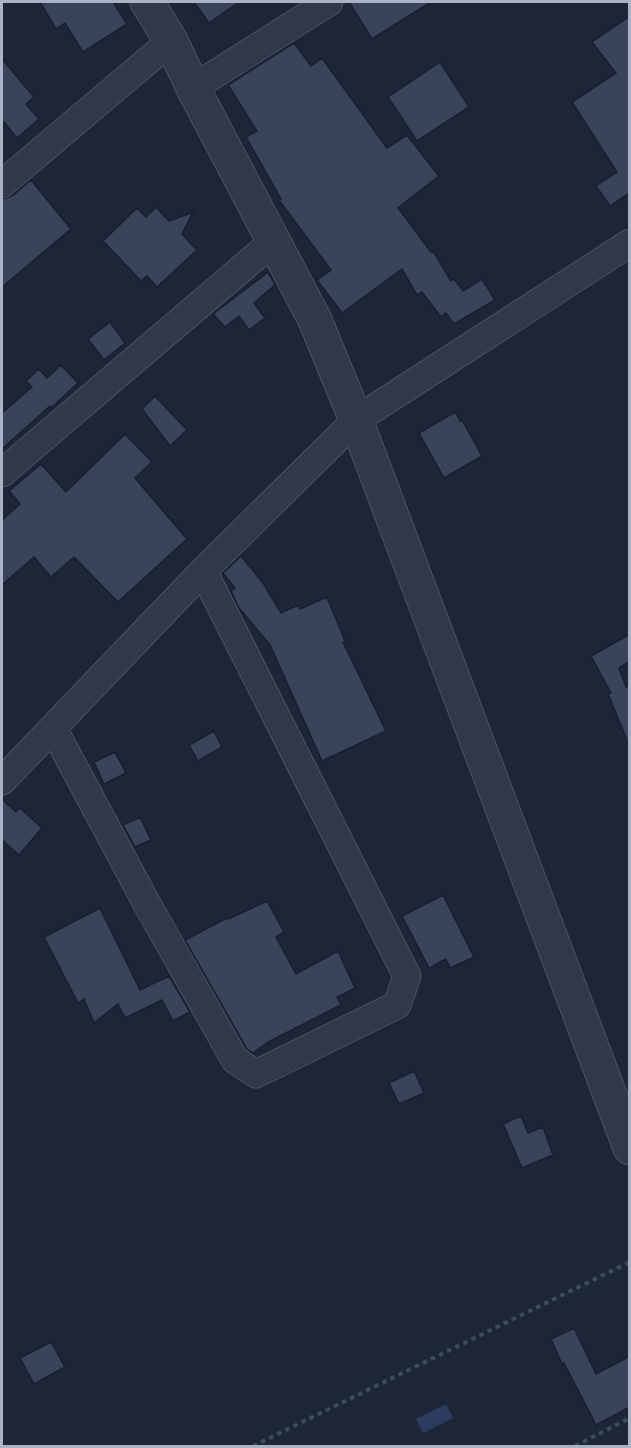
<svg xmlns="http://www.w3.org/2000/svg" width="631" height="1448" font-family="'Titillium Web',sans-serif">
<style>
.water{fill:#2c3c60}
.building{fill:#394359;stroke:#191f2f;stroke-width:1.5}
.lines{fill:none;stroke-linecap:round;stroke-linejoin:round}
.minor-casing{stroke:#4c5264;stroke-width:29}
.tertiary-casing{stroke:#4c5264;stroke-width:35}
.path{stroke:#3a4f54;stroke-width:4;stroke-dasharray:4.5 4.5;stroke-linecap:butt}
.minor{stroke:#313849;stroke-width:27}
.tertiary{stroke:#313849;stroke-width:33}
</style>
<rect width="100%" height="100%" fill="#1d2538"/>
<!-- water -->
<path class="water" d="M 446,1404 L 453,1418 L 423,1433 L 416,1419 Z"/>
<!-- building -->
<path class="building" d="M 40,2 L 113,2 L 127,24 L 83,52 L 65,23 L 56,29 Z
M 194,2 L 239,2 L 209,23 Z
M 349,2 L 431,2 L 372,39 Z
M 630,16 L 630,193 L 610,206 L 596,186 L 617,172 L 572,102 L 616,73 L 592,42 Z
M 294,43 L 311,66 L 322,58 L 387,148 L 407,135 L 439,176 L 398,208 L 431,252 L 433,251 L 451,281 L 454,279 L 463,291 L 482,279 L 495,300 L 454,324 L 446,313 L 441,317 L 422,292 L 417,295 L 402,269 L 342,313 L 317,280 L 331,270 L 279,200 L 281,199 L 246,137 L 257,131 L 228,85 Z
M 2,59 L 34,97 L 26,104 L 39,119 L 17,138 L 2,120 Z
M 440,62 L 469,107 L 417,141 L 388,97 Z
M 31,180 L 71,229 L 2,287 L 2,199 L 12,196 Z
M 156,207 L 169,221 L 193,212 L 182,234 L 197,250 L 157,287 L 147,276 L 141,281 L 103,241 L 137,208 L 146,217 Z
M 268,272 L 275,285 L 254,303 L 265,318 L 249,330 L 239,316 L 225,327 L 213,314 Z
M 110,322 L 125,343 L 104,360 L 88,339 Z
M 61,365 L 78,383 L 51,408 L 50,406 L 2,449 L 2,413 L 32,387 L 26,381 L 39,369 L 47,378 Z
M 155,396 L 187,430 L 170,446 L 142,409 Z
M 455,412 L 460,421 L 462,420 L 482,456 L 444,478 L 419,433 Z
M 125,434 L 152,462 L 135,478 L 187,539 L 118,602 L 74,557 L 51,577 L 34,557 L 2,585 L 2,520 L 20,504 L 9,491 L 41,464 L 66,492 Z
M 241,556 L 263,583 L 281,613 L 298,605 L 300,609 L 327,597 L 345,641 L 343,642 L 386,731 L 322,761 L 270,645 L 239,608 L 231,591 L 235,588 L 223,573 Z
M 630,634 L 630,661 L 619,668 L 626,687 L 630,685 L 629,745 L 608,694 L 611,693 L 591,656 Z
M 214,731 L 222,747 L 198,761 L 189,745 Z
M 115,752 L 126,773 L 104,784 L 94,762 Z
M 2,799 L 16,812 L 20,808 L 42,828 L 19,855 L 2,840 Z
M 140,817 L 151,840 L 135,847 L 123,825 Z
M 443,895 L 474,957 L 450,968 L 446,959 L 429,968 L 402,916 Z
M 267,901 L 284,932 L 276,937 L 296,974 L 338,951 L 355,988 L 337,997 L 341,1005 L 270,1041 L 253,1053 L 247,1049 L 185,940 L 227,918 L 228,919 Z
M 100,908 L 140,990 L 169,976 L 190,1012 L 173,1021 L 162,1000 L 125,1018 L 118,1004 L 94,1023 L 84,999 L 78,1003 L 44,937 Z
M 414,1071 L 424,1093 L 399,1104 L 389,1083 Z
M 521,1116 L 528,1133 L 543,1127 L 553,1155 L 522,1168 L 503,1124 Z
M 574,1328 L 596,1374 L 630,1356 L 630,1407 L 596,1425 L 564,1363 L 562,1364 L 551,1339 Z
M 51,1342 L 65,1367 L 34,1384 L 20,1358 Z"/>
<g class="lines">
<defs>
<path id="minor" d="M 193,88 L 329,2
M 2,184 L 171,41
M 2,473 L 274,241
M 53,728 L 147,904 L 235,1060 L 256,1074 L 397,1005 L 407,976 L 203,571
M 2,781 L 203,571 L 356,420 L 630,243"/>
<path id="tertiary" d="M 147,2 L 171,41 L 193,88 L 315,320 L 356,420 L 630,1148"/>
</defs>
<!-- minor casing -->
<use href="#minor" class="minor-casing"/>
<!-- tertiary casing -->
<use href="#tertiary" class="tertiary-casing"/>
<!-- path -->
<path class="path" d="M 253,1446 L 630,1262
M 575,1446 L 630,1418"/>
<!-- minor -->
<use href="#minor" class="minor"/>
<!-- tertiary -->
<use href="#tertiary" class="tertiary"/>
</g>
<!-- border -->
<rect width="631" height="1448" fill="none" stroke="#abb2c6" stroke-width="6"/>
</svg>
